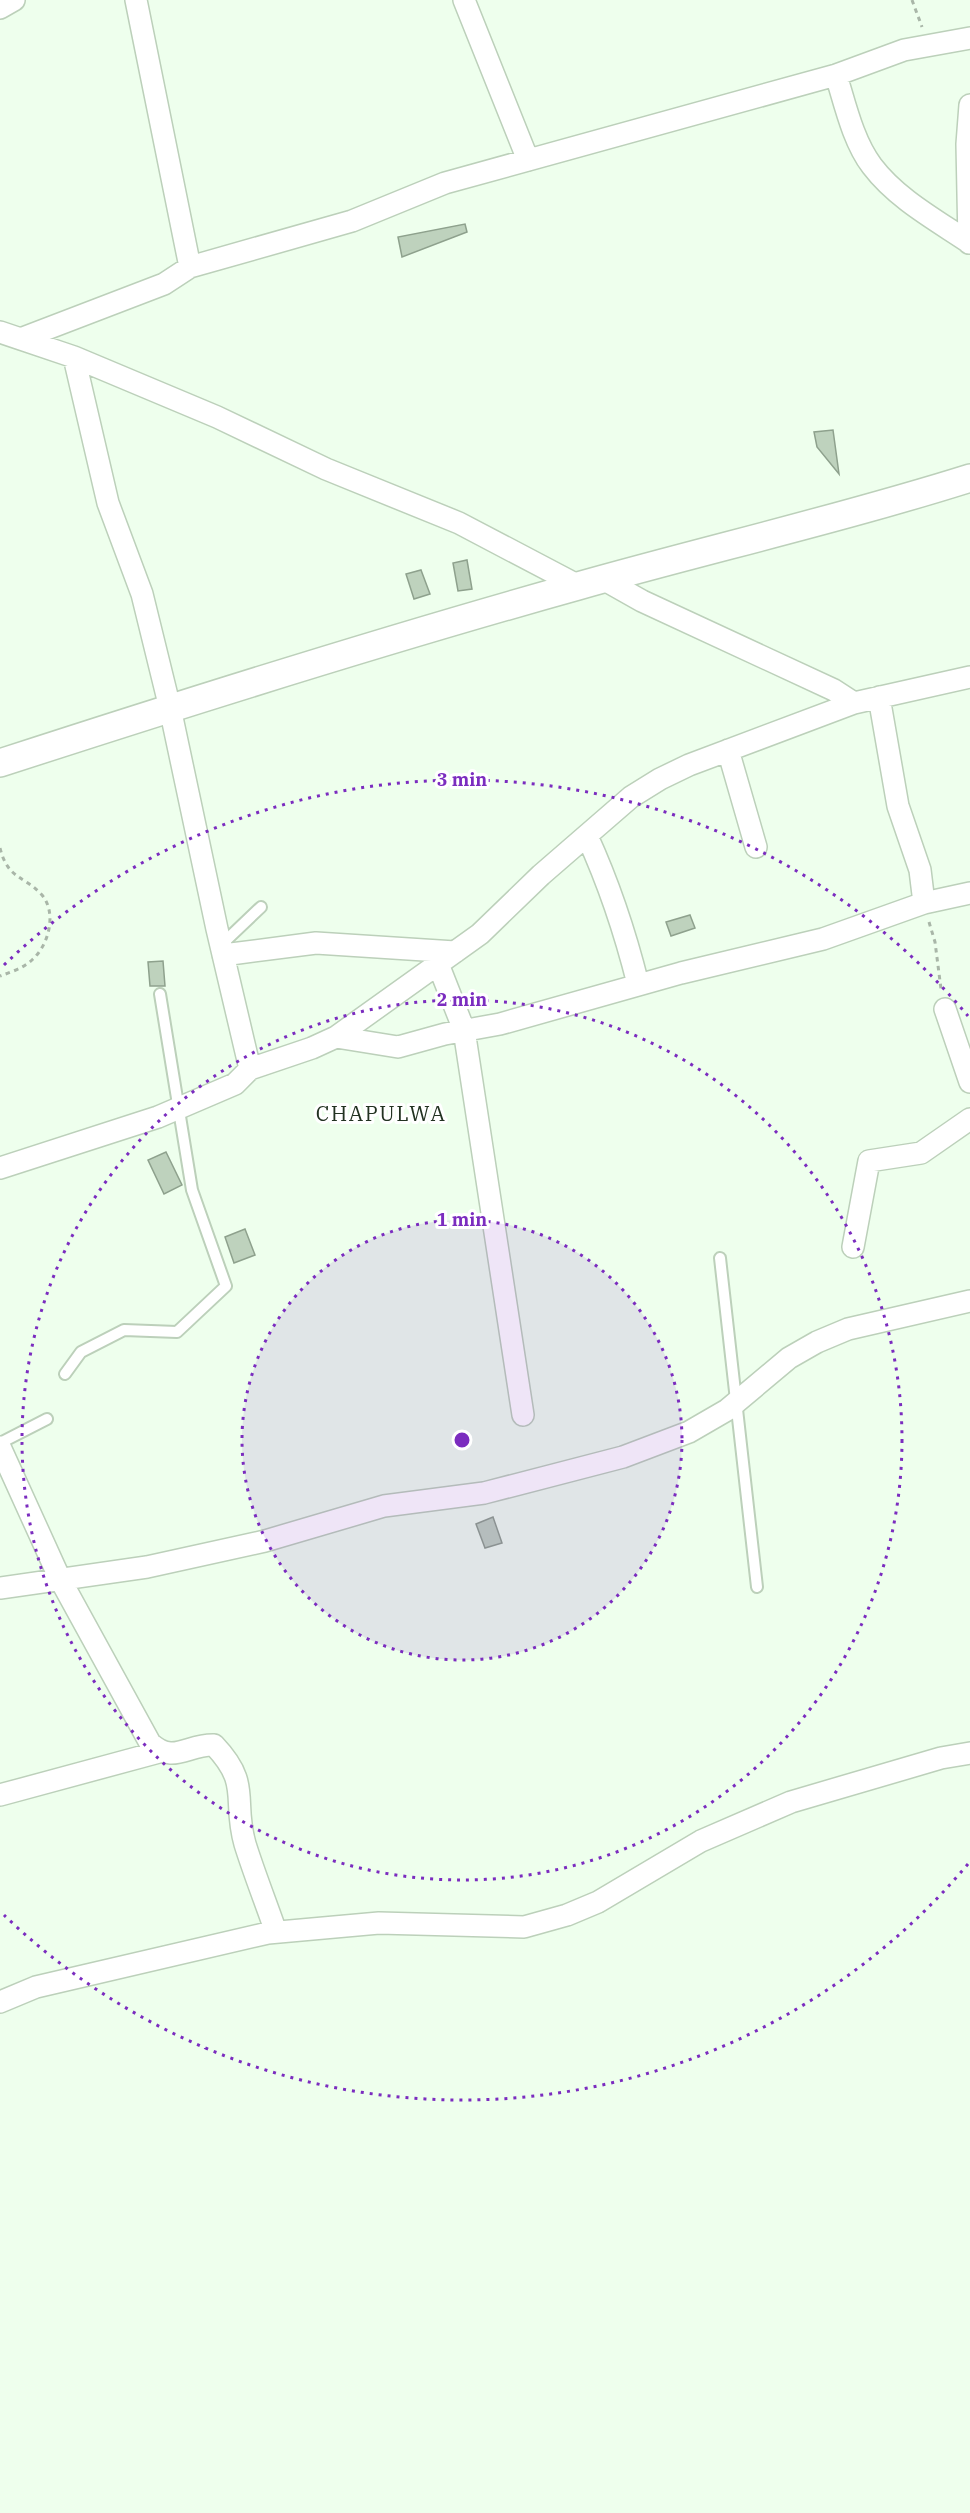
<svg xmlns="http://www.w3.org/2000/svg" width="970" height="2513" font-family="'IBM Plex Serif',serif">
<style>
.building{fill:#bed2bd;stroke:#8ea18d;stroke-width:1.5}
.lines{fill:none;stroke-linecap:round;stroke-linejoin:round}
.service-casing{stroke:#bcd0ba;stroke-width:14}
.minor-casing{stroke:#bcd0ba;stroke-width:24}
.tertiary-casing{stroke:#bcd0ba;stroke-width:30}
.path{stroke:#a9b6a8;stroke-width:3;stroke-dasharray:4.5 4.5;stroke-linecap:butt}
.service{stroke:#fff;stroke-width:10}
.minor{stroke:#fff;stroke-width:21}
.tertiary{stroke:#fff;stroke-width:27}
.ring{fill:none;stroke:#7b2cbf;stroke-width:3;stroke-dasharray:3 6}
.labels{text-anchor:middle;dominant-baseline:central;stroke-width:6;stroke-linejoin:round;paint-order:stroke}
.quarter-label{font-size:21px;letter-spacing:1.5px;fill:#223221;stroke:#fff}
.centre{fill:#7b2cbf;stroke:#fff;stroke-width:3}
.ring-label{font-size:18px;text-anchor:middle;font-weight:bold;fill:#7b2cbf;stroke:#fff;stroke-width:6;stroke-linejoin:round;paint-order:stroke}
</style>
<rect width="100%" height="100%" fill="#eeffed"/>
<!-- building -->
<path class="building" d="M 465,224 L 467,232 L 402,257 L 398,237 Z
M 833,430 L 839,474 L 817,447 L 814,432 Z
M 467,560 L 472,589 L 458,591 L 453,563 Z
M 421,570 L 430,594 L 414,599 L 406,574 Z
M 690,915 L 695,928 L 671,936 L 666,922 Z
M 163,961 L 165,986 L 150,986 L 148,962 Z
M 166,1152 L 182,1185 L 164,1194 L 148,1160 Z
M 245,1229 L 255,1255 L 234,1263 L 225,1237 Z
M 493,1517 L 502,1543 L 485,1548 L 476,1524 Z"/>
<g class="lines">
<defs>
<path id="service" d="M 221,945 L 261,907
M 720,1258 L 757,1587
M 65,1374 L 81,1352 L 124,1330 L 177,1332 L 226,1286 L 192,1190 L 160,994
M 0,1443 L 47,1419"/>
<path id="minor" d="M 136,0 L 190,267
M 464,0 L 528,160
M 0,8 L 14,0
M 836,75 C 845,104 853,141 872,166 C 897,199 936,220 970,243
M 969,243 L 967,144 L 970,105
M 0,332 L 74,357 L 217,417 L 326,469 L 459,523 L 579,586
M 23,338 L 164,284 L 190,267 L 352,221 L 445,183 L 836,75 L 904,50 L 970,38
M 74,357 L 108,503 L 142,594 L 170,708 L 217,929 L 250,1069
M 603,579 L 642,601 L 834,690 L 854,703
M 879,697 L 898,806 L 920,870 L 924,903
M 728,750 L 756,847
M 587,836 C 609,884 625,932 638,984
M 223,955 L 316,943 L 455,952
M 438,964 L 464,1030 L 523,1415
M 945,1009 L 970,1082
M 336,1037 L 480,934 L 541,875 L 631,797 L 660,779 L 689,765 L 854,703 L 970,677
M 0,1168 L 158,1117 L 235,1084 L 250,1069 L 312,1048 L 336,1037 L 398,1047 L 445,1034 L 500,1024 L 681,973 L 823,939 L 924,903 L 970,893
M 853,1247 L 869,1161 L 921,1153 L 970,1119
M 0,1447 L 60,1579 L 150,1743 C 174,1765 187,1744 214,1745 C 252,1785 232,1799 245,1844 C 254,1873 266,1903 276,1932
M 0,1588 L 147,1567 L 265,1541 L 384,1506 L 484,1493 L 623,1457 L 689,1432 L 727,1410 L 789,1358 L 817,1342 L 848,1329 L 970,1301
M 0,1795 L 159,1752
M 0,2002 L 36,1987 L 268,1933 L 379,1923 L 524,1927 L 567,1915 L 598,1902 L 701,1841 L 791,1802 L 941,1758 L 970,1753"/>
<path id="tertiary" d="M 0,763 C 191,701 384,640 578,586 C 709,549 840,519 970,478"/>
</defs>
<!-- service casing -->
<use href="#service" class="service-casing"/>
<!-- minor casing -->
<use href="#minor" class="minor-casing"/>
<!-- tertiary casing -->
<use href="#tertiary" class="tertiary-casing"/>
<!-- path -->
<path class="path" d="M 912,0 L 922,27
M 0,848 C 8,880 24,875 42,895 C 57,913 49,944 33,959 C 24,968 11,972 0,976
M 929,922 L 935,942 L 941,989"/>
<!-- service -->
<use href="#service" class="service"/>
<!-- minor -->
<use href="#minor" class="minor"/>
<!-- tertiary -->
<use href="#tertiary" class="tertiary"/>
</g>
<!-- distance rings -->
<circle cx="462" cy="1440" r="220" fill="#7b2cbf" fill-opacity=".12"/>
<g class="ring">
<circle cx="462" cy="1440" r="220"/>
<circle cx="462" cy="1440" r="440"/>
<path d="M968 1864A660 660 0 0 1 4 1915M4 965A660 660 0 0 1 968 1016"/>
</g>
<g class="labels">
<!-- quarter labels -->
<g class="quarter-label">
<text x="381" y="1113">CHAPULWA</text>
</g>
</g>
<circle cx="462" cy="1440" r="9" class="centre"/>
<g class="ring-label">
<text x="462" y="786">3 min</text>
<text x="462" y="1006">2 min</text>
<text x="462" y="1226">1 min</text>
</g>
</svg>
